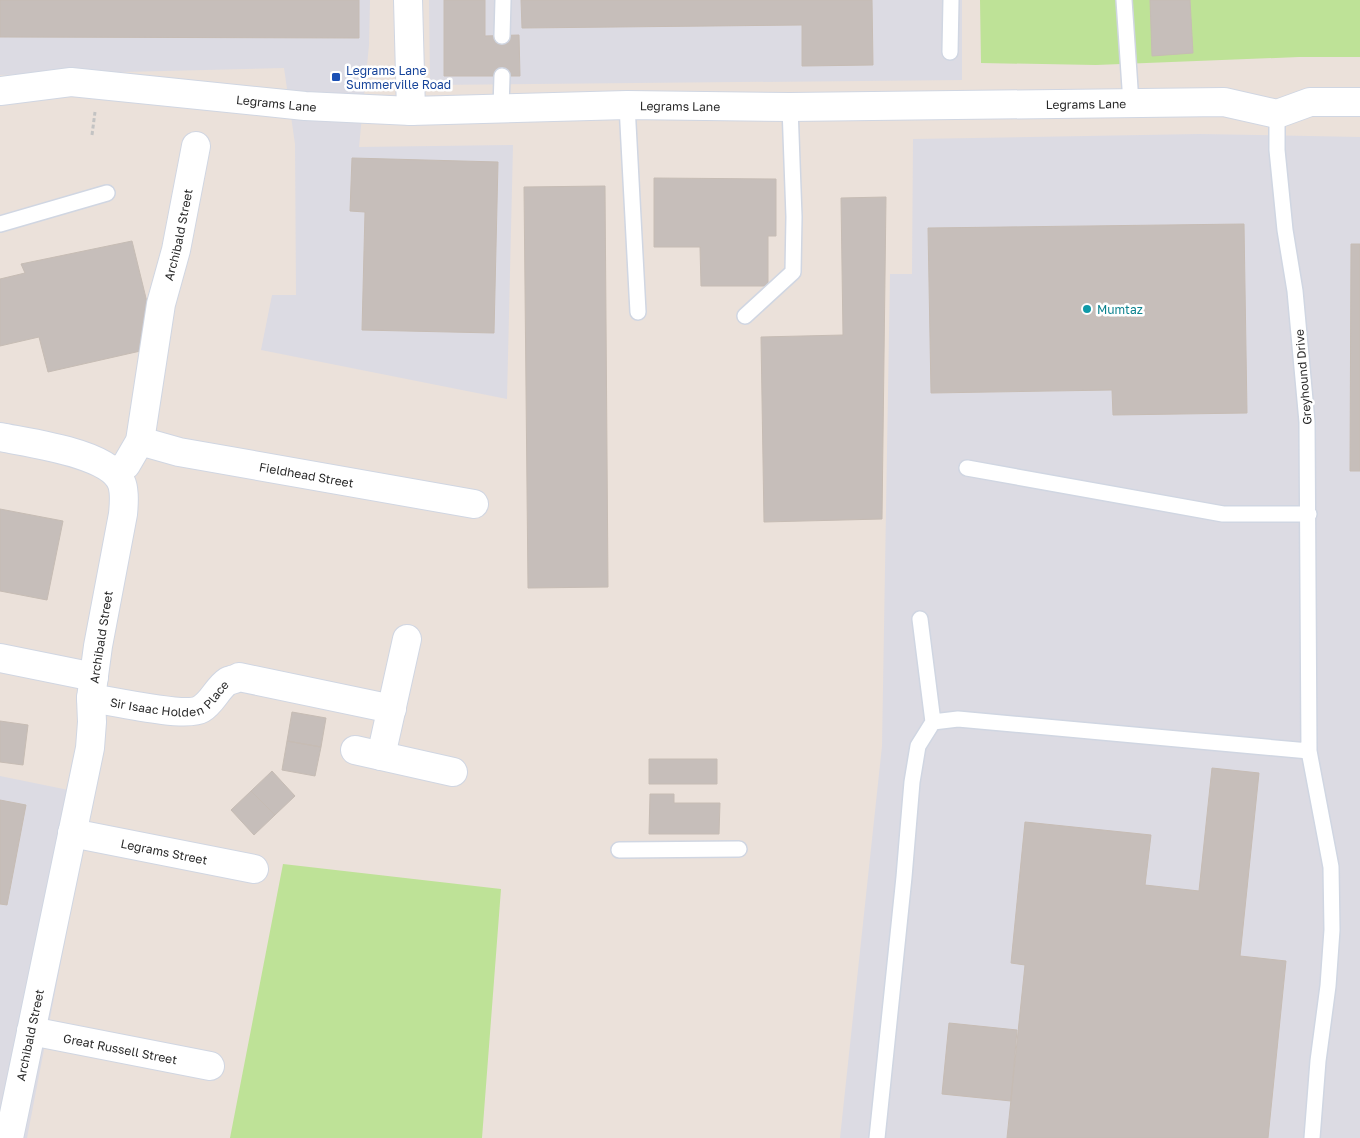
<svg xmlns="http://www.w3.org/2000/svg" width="1360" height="1138" font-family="'Golos Text',sans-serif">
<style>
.industrial{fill:#dcdbe3}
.green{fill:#bee297}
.building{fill:#c6beba;stroke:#c6bcb4}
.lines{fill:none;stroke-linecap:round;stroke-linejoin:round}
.lane-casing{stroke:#d0d6e2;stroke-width:18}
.street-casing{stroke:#d0d6e2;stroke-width:30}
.secondary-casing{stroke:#d0d6e2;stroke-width:30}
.path{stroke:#c3c3c3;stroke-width:3;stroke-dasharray:4 2.5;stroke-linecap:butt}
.lane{stroke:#fff;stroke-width:15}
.street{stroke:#fff;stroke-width:28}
.secondary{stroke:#fff;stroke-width:28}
.transit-dot{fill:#1a4fb4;stroke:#fff;stroke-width:2}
.culture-dot{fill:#0f9aa8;stroke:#fff;stroke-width:2}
.labels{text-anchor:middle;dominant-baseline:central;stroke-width:5;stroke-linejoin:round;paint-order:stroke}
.transit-label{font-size:12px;fill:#164399;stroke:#fff;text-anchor:start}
.street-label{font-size:12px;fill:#292929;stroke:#fff}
.culture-label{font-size:12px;fill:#0d838f;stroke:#fff;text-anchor:start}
</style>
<rect width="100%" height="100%" fill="#ebe1da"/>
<!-- industrial -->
<path class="industrial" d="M 0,0 L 370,0 L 369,45 L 359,147 L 513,145 L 507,399 L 261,350 L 272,295 L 296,295 L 295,144 L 284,68 L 0,75 Z
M 429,0 L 962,0 L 962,80 L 430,85 Z
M 1199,134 L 1360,137 L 1360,1138 L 840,1138 L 882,746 L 890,274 L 912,274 L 913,139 Z
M 0,776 L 93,795 L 27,1138 L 0,1138 Z"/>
<!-- green -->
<path class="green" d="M 980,0 L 1360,0 L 1360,57 L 1299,57 L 1096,65 L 981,63 Z
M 283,864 L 501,889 L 482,1138 L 230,1138 Z"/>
<!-- building -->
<path class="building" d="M 0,0 L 359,0 L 359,38 L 0,37 Z
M 444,0 L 485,0 L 485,36 L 519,35 L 520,76 L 444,76 Z
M 521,0 L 872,0 L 873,65 L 802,66 L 802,25 L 522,28 Z
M 1150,0 L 1190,0 L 1193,53 L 1152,56 Z
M 352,158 L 498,162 L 494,333 L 362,330 L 365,212 L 350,211 Z
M 654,178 L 776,179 L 776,236 L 768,236 L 768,286 L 701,286 L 700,247 L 654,247 Z
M 605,186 L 608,587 L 528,588 L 524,187 Z
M 886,197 L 882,519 L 764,522 L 761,337 L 843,335 L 841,198 Z
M 1244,224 L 1247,413 L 1113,415 L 1112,390 L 931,393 L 928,228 Z
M 132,241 L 158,347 L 48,372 L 39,337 L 0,346 L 0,279 L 25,273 L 21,264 Z
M 1351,244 L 1360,244 L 1360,471 L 1350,471 Z
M 0,509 L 63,521 L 47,600 L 0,591 Z
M 292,712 L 326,718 L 321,747 L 287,741 Z
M 0,721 L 28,725 L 23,765 L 0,762 Z
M 287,741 L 321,747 L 315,776 L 282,770 Z
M 649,759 L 717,759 L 717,784 L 649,784 Z
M 1212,768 L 1259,773 L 1240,956 L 1286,961 L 1268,1138 L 1007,1138 L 1025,965 L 1011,963 L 1025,822 L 1151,835 L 1145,885 L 1199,891 Z
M 272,771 L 295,796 L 275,815 L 251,791 Z
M 251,791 L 275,815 L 254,835 L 231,810 Z
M 650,794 L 674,794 L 674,803 L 720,803 L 719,834 L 649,834 Z
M 0,800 L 26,805 L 7,905 L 0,904 Z
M 949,1023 L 1017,1030 L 1011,1101 L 942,1094 Z"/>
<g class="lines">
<defs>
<path id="lane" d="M 1124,0 L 1131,103
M 502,36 L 503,0
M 950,52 L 951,0
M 627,105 L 638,312
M 501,108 L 502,76
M 0,224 L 107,193
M 745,316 L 793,272 L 794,217 L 790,107
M 967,468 L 1223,514 L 1309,514
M 920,619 L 933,722
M 1309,751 L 1331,867 L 1332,930 L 1328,986 L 1318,1061 L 1312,1138
M 619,850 L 739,849
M 877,1138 L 904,877 L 912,782 L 918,746 L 933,722 L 958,719 L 1309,751 L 1307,422 L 1295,291 L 1285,230 L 1277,150 L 1277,114"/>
<g id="street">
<path d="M 408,0 L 411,111"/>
<path d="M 0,437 C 29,443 112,453 122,484 C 125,493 124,504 123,514 L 98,646 L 91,698 L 92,722 L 90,748 L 9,1138"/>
<path id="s1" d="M 140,441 L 179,452 L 474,504"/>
<path id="s2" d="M 115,472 L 126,465 L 140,441 L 161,304 L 176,250 L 196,146"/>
<path d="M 0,658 L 94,677"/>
<path id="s3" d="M 91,698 C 112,701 186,718 201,709 C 213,702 217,688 228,681 C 231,680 236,679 239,677 L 392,709"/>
<path d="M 355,750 L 453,772"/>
<path d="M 381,756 L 407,639"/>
<path id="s4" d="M 72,833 L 254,869"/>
<path id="s5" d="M 31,1031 L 210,1066"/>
</g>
<g id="secondary">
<path id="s6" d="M 0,91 L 71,82 L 305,106 L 411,111 L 627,105 L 790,107 L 1224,102 L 1277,114 L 1310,102 L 1360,102"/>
</g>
</defs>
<!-- lane casing -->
<use href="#lane" class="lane-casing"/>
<!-- street casing -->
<use href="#street" class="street-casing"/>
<!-- secondary casing -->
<use href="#secondary" class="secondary-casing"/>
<!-- path -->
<path class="path" d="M 92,135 L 95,112"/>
<!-- lane -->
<use href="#lane" class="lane"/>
<!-- street -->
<use href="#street" class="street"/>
<!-- secondary -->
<use href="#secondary" class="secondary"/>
</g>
<!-- markers -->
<rect class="transit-dot" x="331" y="72" width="10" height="10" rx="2.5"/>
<circle class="culture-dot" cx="1087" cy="309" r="5"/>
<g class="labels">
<!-- transit labels -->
<g class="transit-label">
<text x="346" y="70">Legrams Lane<tspan x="346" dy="14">Summerville Road</tspan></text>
</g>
<!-- street labels -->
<g class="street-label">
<text stroke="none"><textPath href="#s6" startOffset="278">Legrams Lane</textPath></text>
<text stroke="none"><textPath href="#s6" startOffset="1088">Legrams Lane</textPath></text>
<text stroke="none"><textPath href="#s6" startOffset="682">Legrams Lane</textPath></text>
<text stroke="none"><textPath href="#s2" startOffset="251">Archibald Street</textPath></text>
<text transform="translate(1303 377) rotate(-95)">Greyhound Drive</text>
<text stroke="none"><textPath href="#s1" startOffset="170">Fieldhead Street</textPath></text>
<text transform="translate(101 637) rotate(-81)">Archibald Street</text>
<text stroke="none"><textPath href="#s3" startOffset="84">Sir Isaac Holden Place</textPath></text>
<text stroke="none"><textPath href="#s4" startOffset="94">Legrams Street</textPath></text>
<text transform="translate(30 1035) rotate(-78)">Archibald Street</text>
<text stroke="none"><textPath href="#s5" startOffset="91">Great Russell Street</textPath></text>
</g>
<!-- culture labels -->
<g class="culture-label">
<text x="1097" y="309">Mumtaz</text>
</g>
</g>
</svg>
